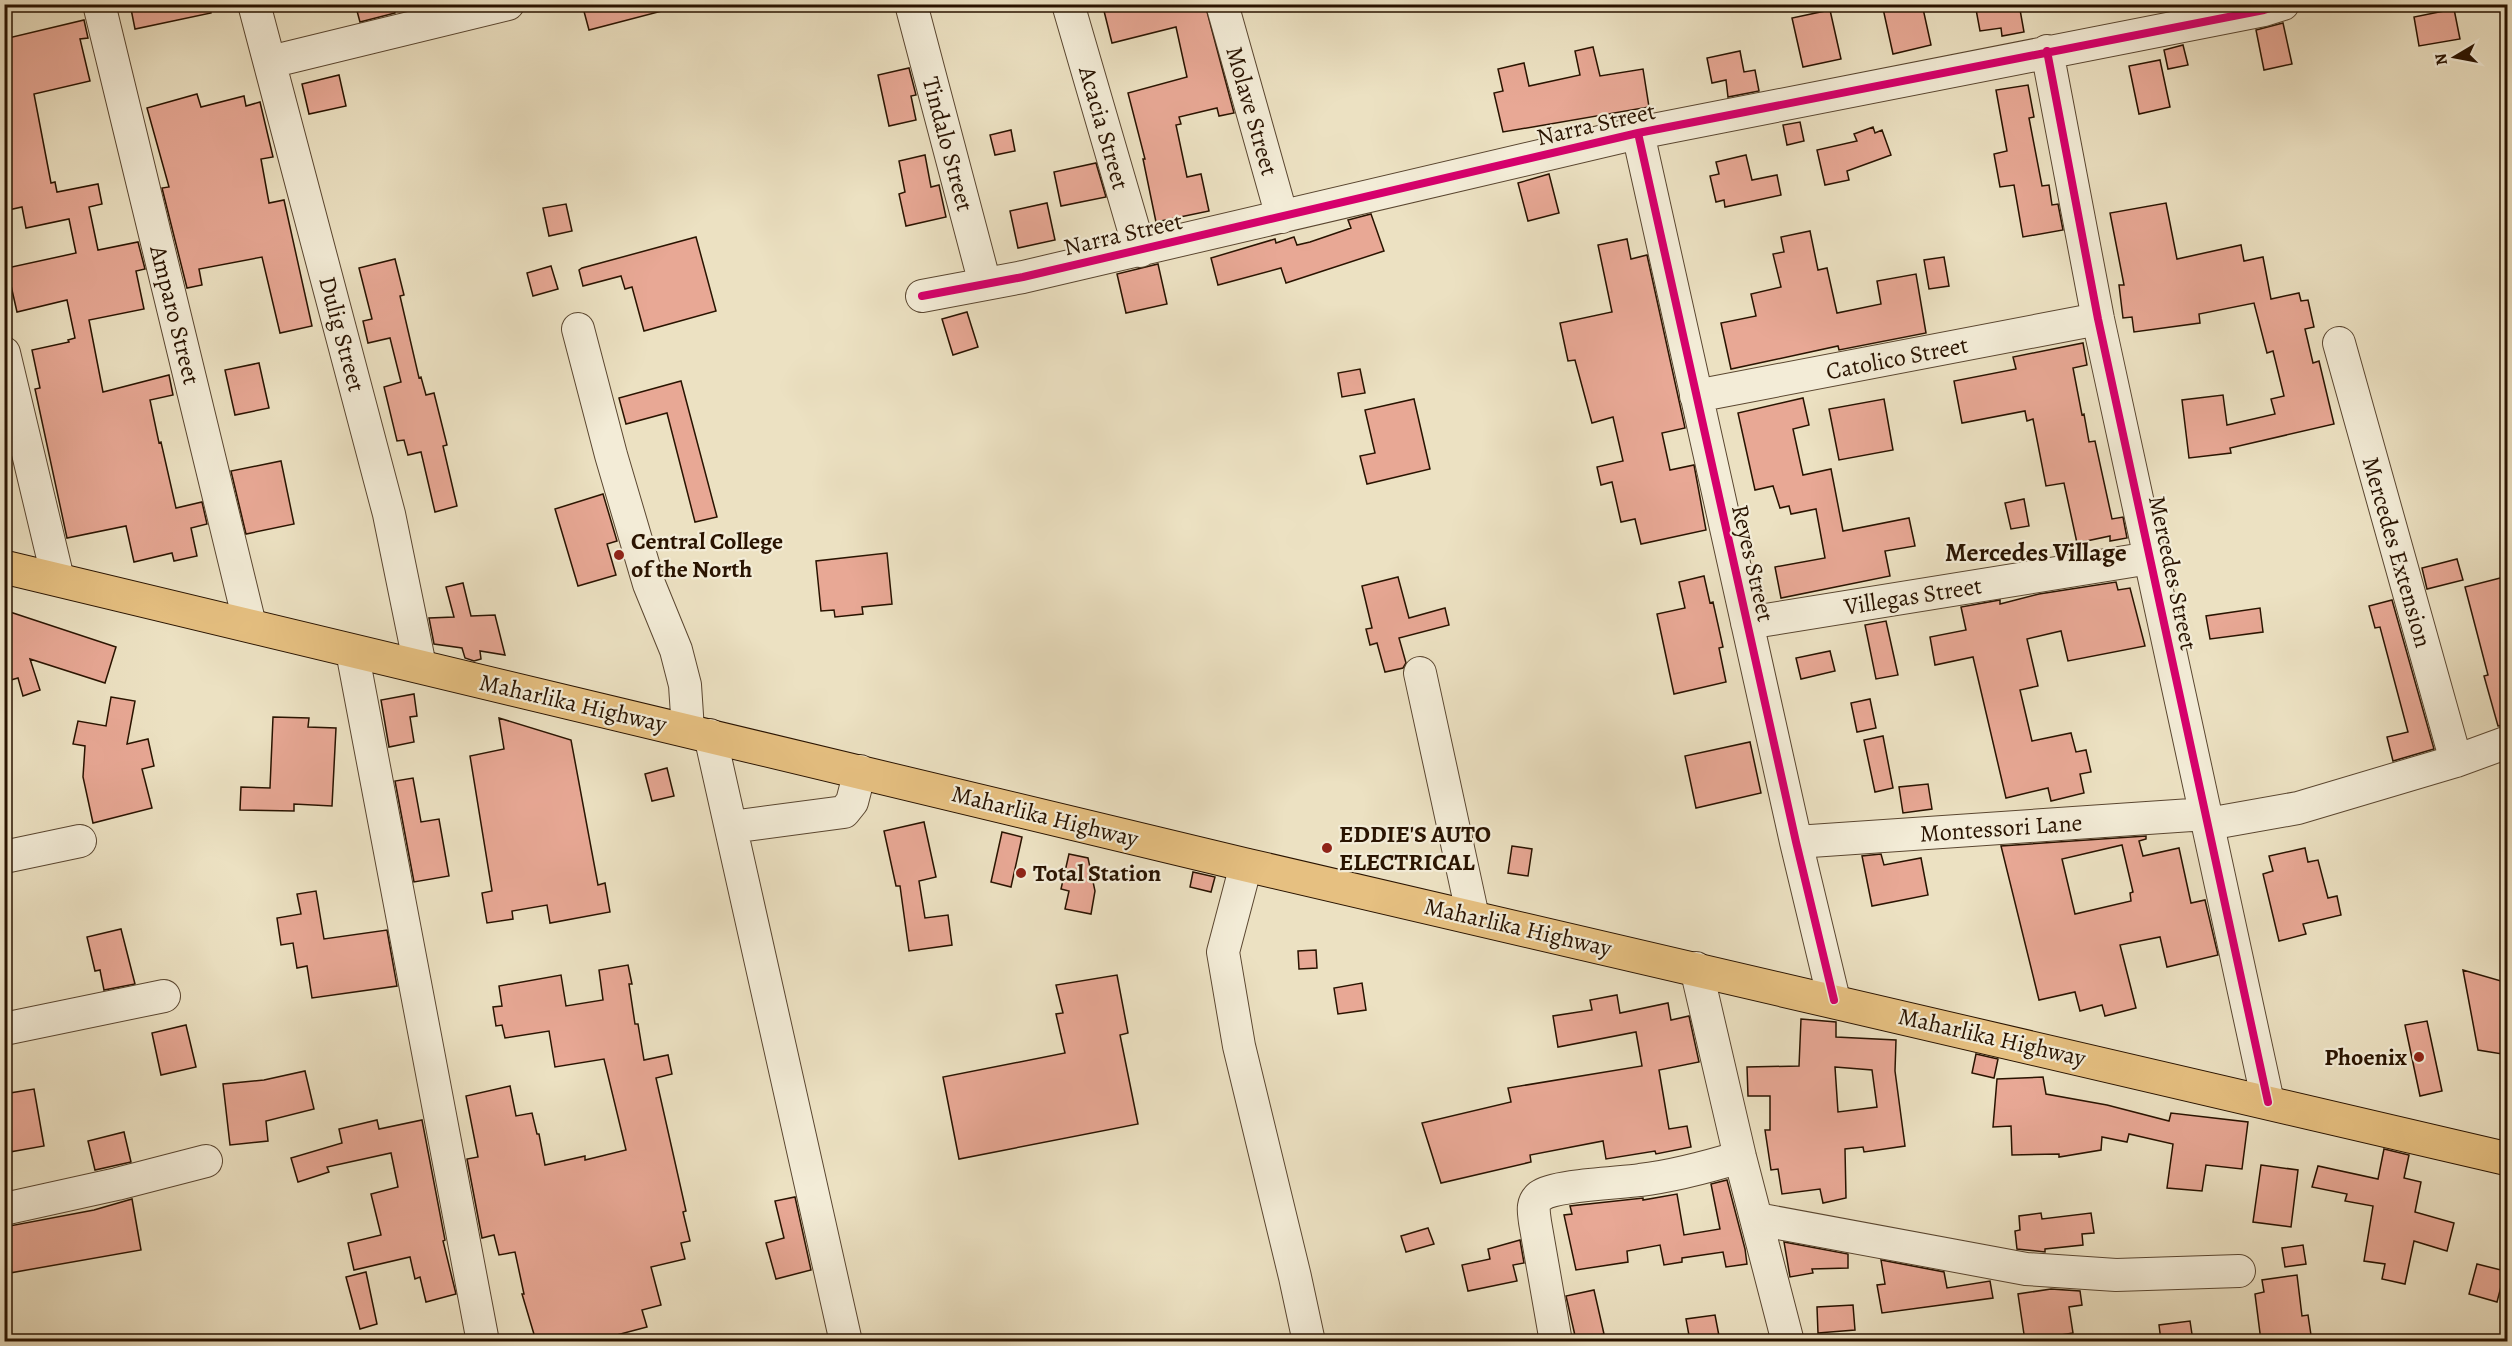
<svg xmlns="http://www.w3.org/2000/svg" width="2512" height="1346" font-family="Alegreya,serif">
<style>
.building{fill:#e8a895;stroke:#291300;stroke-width:1.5;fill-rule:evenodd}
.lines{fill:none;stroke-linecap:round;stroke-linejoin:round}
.minor-casing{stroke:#5a4630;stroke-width:34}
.highway-casing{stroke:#291300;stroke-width:35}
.minor{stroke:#f3ecd7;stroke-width:32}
.highway{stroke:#e6c081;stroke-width:33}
.cycleway-casing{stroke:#f3ecd7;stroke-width:11}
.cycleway{stroke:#d6006c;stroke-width:8}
.poi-dot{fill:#8f2418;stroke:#f3ecd7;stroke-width:2}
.labels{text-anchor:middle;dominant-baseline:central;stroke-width:4.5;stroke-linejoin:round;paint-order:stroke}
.street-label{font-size:24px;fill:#291300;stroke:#f3ecd7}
.poi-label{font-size:24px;font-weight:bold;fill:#291300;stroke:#f3ecd7;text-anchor:start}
.neighbourhood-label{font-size:26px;font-weight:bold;fill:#291300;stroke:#f3ecd7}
</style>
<rect width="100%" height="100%" fill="#ece1c2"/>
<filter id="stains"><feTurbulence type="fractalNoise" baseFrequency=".00333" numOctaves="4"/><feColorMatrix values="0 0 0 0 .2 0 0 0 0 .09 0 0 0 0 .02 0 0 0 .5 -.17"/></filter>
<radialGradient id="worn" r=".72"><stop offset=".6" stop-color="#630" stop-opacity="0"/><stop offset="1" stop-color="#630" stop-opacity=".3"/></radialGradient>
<!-- building -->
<path class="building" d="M 130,4 L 210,4 L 211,13 L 135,29 Z
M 382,4 L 393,4 L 395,13 L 360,22 L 357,11 Z
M 582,4 L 661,4 L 662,11 L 589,30 Z
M 1130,4 L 1205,4 L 1234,113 L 1219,116 L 1217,108 L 1179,117 L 1181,124 L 1176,125 L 1187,177 L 1201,174 L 1209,211 L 1156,222 L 1143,159 L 1145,159 L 1128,93 L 1187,77 L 1176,27 L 1112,43 L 1104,11 Z
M 1882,4 L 1922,4 L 1931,45 L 1893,54 Z
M 1975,4 L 2019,4 L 2024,32 L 2002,36 L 2001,28 L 1980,31 Z
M 2454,9 L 2460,39 L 2419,46 L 2414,17 Z
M 1830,10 L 1841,59 L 1803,67 L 1792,18 Z
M 84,20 L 88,38 L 80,39 L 90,81 L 34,94 L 51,183 L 55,182 L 57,192 L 98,184 L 102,204 L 89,207 L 98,250 L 138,242 L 139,246 L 145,269 L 136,271 L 144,309 L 89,320 L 103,392 L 169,375 L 173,395 L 150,400 L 159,443 L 161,442 L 176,508 L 202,502 L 207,524 L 191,528 L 197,556 L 174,561 L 172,553 L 134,562 L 126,526 L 67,538 L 35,389 L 40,388 L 32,350 L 69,342 L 68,340 L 75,338 L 67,300 L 17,312 L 7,268 L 76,253 L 69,219 L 26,228 L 22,207 L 4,211 L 4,39 Z
M 2283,23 L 2292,64 L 2264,70 L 2256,30 Z
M 2183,45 L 2188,65 L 2168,69 L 2164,50 Z
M 1593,47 L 1600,76 L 1643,69 L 1649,107 L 1503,132 L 1494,93 L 1503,91 L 1498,69 L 1524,63 L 1529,86 L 1580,75 L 1575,51 Z
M 1740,51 L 1744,72 L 1755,70 L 1759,91 L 1728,97 L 1726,80 L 1712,83 L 1707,58 Z
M 2160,60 L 2170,107 L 2139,114 L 2129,66 Z
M 909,68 L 916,95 L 911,96 L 916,120 L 889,126 L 878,75 Z
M 339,75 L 346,106 L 309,114 L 302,84 Z
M 2028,85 L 2034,117 L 2029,118 L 2042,186 L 2049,185 L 2052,205 L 2058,204 L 2063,230 L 2023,237 L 2014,185 L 2000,187 L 1994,154 L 2007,151 L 1996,90 Z
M 197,94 L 201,107 L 244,96 L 246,106 L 260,102 L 273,157 L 261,159 L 269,203 L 284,200 L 312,326 L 280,333 L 262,257 L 199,269 L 202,285 L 187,288 L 162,188 L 169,187 L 147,108 Z
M 1800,122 L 1804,141 L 1787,145 L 1783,125 Z
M 1873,127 L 1875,133 L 1882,130 L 1891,155 L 1847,171 L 1849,180 L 1825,185 L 1817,150 L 1857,141 L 1854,134 Z
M 1011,130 L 1015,151 L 995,155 L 990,135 Z
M 925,155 L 931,187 L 939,185 L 946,217 L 906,226 L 899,194 L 905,192 L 899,161 Z
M 1746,155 L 1752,180 L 1777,175 L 1781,195 L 1725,207 L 1724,200 L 1716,202 L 1710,176 L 1719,174 L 1716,162 Z
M 1096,163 L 1106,197 L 1061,206 L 1054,172 Z
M 1549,174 L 1559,213 L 1528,221 L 1518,183 Z
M 1047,203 L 1055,240 L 1018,248 L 1010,211 Z
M 2166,203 L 2177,259 L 2241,245 L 2244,261 L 2263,257 L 2271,299 L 2299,293 L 2301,301 L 2308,300 L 2314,327 L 2305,329 L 2313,363 L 2319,361 L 2334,424 L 2230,448 L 2231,453 L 2189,458 L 2182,400 L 2223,395 L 2227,425 L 2275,414 L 2271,399 L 2284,396 L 2273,351 L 2267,353 L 2254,303 L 2199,314 L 2200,323 L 2134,332 L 2132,317 L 2123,318 L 2119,285 L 2124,285 L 2110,213 Z
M 566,204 L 572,231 L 549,236 L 543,208 Z
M 1371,214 L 1384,251 L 1286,283 L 1281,268 L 1218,285 L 1211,258 L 1275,239 L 1276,243 L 1294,237 L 1297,245 L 1310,242 L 1351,228 L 1348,220 Z
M 1810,231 L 1818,270 L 1827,268 L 1837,313 L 1881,304 L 1877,281 L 1916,274 L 1926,333 L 1839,350 L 1838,346 L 1731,369 L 1721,323 L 1756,316 L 1751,294 L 1781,287 L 1773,254 L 1784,252 L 1781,237 Z
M 696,237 L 716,311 L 644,331 L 632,287 L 625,289 L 621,276 L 583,286 L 579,270 L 582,268 Z
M 1627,239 L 1631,259 L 1647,255 L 1685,428 L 1662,433 L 1670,470 L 1694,465 L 1706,530 L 1641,544 L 1635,519 L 1621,522 L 1612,482 L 1601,485 L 1597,467 L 1623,461 L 1613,417 L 1592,423 L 1575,360 L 1568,361 L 1560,323 L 1612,312 L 1598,245 Z
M 1944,257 L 1949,286 L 1929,289 L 1924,260 Z
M 395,259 L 404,295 L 400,296 L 419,378 L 421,377 L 426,395 L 434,393 L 447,445 L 443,446 L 457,506 L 435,512 L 421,452 L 408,455 L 404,440 L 397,441 L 384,387 L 401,382 L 390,338 L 368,343 L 363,321 L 372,319 L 359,268 Z
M 1158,264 L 1167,304 L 1126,313 L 1117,274 Z
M 551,266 L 558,289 L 533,296 L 527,273 Z
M 967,312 L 978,347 L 953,355 L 942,319 Z
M 2083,343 L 2087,365 L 2073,368 L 2082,415 L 2084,414 L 2089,442 L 2095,441 L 2112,519 L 2123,517 L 2127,538 L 2110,541 L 2110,536 L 2077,543 L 2064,483 L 2046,486 L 2033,419 L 2027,421 L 2025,411 L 1962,423 L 1954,381 L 2016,369 L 2013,357 Z
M 259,363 L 269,408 L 235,415 L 225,370 Z
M 1360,369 L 1365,393 L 1342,397 L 1338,373 Z
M 681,381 L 717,517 L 695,522 L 667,413 L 626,424 L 619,398 Z
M 1803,398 L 1809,425 L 1793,429 L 1803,475 L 1831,469 L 1843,531 L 1909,518 L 1915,546 L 1885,551 L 1890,576 L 1781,598 L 1775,567 L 1825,558 L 1816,509 L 1791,514 L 1789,506 L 1780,508 L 1773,486 L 1755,490 L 1738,413 Z
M 1414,399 L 1430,469 L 1367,484 L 1360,456 L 1375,453 L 1365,410 Z
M 1884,399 L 1893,450 L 1839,460 L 1829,409 Z
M 281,461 L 294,524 L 246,534 L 231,471 Z
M 603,494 L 617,541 L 607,544 L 616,575 L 578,586 L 555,509 Z
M 2024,499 L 2029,526 L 2011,529 L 2005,503 Z
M 887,553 L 892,604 L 862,607 L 863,614 L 835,617 L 834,610 L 821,611 L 816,561 Z
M 2457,559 L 2463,580 L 2427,589 L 2422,568 Z
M 1704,576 L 1710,603 L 1713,602 L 1723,647 L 1719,648 L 1726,682 L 1674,694 L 1657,614 L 1685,608 L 1679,582 Z
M 2508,576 L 2508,725 L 2498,726 L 2484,676 L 2488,675 L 2465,587 Z
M 1398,577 L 1409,618 L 1445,608 L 1449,625 L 1399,638 L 1406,663 L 1403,668 L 1385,672 L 1377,643 L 1370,645 L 1366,629 L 1372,628 L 1362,586 Z
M 2116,582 L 2118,590 L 2130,588 L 2145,646 L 2068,661 L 2061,631 L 2027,639 L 2038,686 L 2020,690 L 2032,741 L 2071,733 L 2076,752 L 2086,750 L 2091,772 L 2080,774 L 2084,793 L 2051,801 L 2048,788 L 2006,798 L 1973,657 L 1935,665 L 1930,637 L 1966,630 L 1961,607 L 2000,600 L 2000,604 L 2039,594 Z
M 463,583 L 471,616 L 495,615 L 505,655 L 480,651 L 481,659 L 474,661 L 465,658 L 462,648 L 434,644 L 429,618 L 454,617 L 446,587 Z
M 2392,600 L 2434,749 L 2393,761 L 2387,737 L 2408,732 L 2380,627 L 2375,628 L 2369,606 Z
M 2260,608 L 2263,632 L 2210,639 L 2206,616 Z
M 4,610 L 116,647 L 105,683 L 30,659 L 40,690 L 23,696 L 18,678 L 4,682 Z
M 1886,621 L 1898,675 L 1876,679 L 1865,625 Z
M 1830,651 L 1835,671 L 1801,679 L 1796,658 Z
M 414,694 L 417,716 L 410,717 L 414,742 L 389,747 L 381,700 Z
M 111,697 L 135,701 L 127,744 L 148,739 L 154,766 L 142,769 L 152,808 L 93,823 L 83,777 L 85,746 L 73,744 L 78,721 L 106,726 Z
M 1870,699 L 1876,728 L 1857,732 L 1851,703 Z
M 273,717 L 309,718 L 308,727 L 336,728 L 332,806 L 294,804 L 294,811 L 240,810 L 241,787 L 270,788 Z
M 499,718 L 571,740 L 598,885 L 605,883 L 610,912 L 550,923 L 547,905 L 512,911 L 513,919 L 487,923 L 482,893 L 492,891 L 470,756 L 504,749 Z
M 1883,736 L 1893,788 L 1875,792 L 1864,740 Z
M 1750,742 L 1761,793 L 1696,808 L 1685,756 Z
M 667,768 L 674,796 L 652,801 L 645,774 Z
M 413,778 L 421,822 L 439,819 L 449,876 L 414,882 L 395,781 Z
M 1928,784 L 1932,809 L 1903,813 L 1899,787 Z
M 924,822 L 936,877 L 919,881 L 925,918 L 948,915 L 952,945 L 909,951 L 900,886 L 896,886 L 884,831 Z
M 1002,832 L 1022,837 L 1011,887 L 991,882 Z
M 2146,836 L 2146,839 L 2139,841 L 2143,856 L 2179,848 L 2191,903 L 2205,900 L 2218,955 L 2167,967 L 2160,937 L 2120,945 L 2136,1008 L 2105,1016 L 2102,1005 L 2080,1011 L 2075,992 L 2039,1000 L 2001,846 ZM 2122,845 L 2133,892 L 2130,893 L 2131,901 L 2075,914 L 2062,859 Z
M 1512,846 L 1532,849 L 1528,876 L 1508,873 Z
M 2305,848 L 2308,862 L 2318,860 L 2328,898 L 2337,896 L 2341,915 L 2303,924 L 2306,934 L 2279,941 L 2263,874 L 2273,871 L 2269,856 Z
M 1069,854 L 1088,858 L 1095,891 L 1091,914 L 1065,909 L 1069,891 L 1061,889 Z
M 1881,854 L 1884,865 L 1921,858 L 1928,895 L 1872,906 L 1862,856 Z
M 1193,872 L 1215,877 L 1211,892 L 1190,887 Z
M 316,891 L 324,939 L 387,930 L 397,986 L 312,998 L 307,966 L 297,968 L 293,943 L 281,945 L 277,918 L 301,914 L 297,894 Z
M 121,929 L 135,984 L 104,990 L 100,970 L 95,971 L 87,937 Z
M 1316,950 L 1317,968 L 1299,969 L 1298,951 Z
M 628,965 L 632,984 L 629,984 L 635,1024 L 638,1024 L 644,1060 L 668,1055 L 672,1074 L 656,1078 L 686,1211 L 683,1212 L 690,1241 L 681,1243 L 685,1259 L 651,1267 L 661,1305 L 642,1310 L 647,1327 L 594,1341 L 536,1341 L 522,1294 L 524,1294 L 515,1252 L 499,1255 L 494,1235 L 482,1238 L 467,1159 L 478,1157 L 466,1096 L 510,1086 L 516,1116 L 532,1113 L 537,1134 L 539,1134 L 545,1165 L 585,1156 L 585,1160 L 626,1150 L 604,1059 L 555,1067 L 549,1031 L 505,1038 L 502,1025 L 496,1026 L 493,1007 L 502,1006 L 499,986 L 561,975 L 566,1006 L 603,1000 L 599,970 Z
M 2463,970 L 2508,983 L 2508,1029 L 2502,1054 L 2478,1050 Z
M 1117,975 L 1128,1033 L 1120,1035 L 1138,1124 L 959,1159 L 943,1077 L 1065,1053 L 1056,1014 L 1063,1013 L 1056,985 Z
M 1362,983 L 1366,1010 L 1338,1014 L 1334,988 Z
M 1617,995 L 1620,1013 L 1668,1003 L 1671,1020 L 1689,1016 L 1699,1062 L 1659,1070 L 1669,1129 L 1687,1126 L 1691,1147 L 1656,1154 L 1655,1151 L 1606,1159 L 1603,1141 L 1530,1155 L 1531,1162 L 1441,1183 L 1422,1123 L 1511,1102 L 1508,1088 L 1642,1066 L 1636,1032 L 1558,1047 L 1553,1016 L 1592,1010 L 1590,1000 Z
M 1801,1019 L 1836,1022 L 1836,1037 L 1896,1040 L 1895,1071 L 1905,1146 L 1864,1152 L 1863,1147 L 1845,1149 L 1846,1198 L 1823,1203 L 1820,1189 L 1782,1194 L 1778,1169 L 1771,1170 L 1765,1130 L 1770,1130 L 1770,1096 L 1748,1096 L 1747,1067 L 1799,1066 ZM 1835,1067 L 1872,1070 L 1877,1107 L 1838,1112 Z
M 2427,1021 L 2442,1091 L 2420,1096 L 2405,1025 Z
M 186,1025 L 196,1067 L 161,1075 L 152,1033 Z
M 1976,1054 L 1998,1059 L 1994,1078 L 1972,1073 Z
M 305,1071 L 314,1109 L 266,1121 L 268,1141 L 230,1145 L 223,1084 L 264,1080 Z
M 2043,1077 L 2046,1094 L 2107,1105 L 2169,1121 L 2171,1113 L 2248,1122 L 2242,1169 L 2206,1165 L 2202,1191 L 2167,1188 L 2173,1144 L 2129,1134 L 2127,1142 L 2102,1137 L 2101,1150 L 2059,1157 L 2059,1154 L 2012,1155 L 2011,1126 L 1993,1127 L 1997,1079 Z
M 34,1089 L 44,1146 L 4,1153 L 4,1094 Z
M 377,1120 L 379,1129 L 422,1120 L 445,1240 L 443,1241 L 456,1294 L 426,1302 L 420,1277 L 415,1279 L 410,1257 L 354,1270 L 348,1243 L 381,1235 L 371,1194 L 398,1187 L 391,1153 L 327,1167 L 329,1172 L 298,1182 L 291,1158 L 342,1143 L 339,1129 Z
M 124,1132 L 131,1162 L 95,1170 L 88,1141 Z
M 2384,1149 L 2409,1155 L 2404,1178 L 2421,1182 L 2415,1212 L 2454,1223 L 2447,1251 L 2414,1241 L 2405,1284 L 2382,1279 L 2385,1264 L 2364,1261 L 2373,1206 L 2345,1201 L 2347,1194 L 2312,1187 L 2318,1166 L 2378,1179 Z
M 2261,1165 L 2298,1170 L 2291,1227 L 2253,1222 Z
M 1727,1180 L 1745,1249 L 1747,1264 L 1726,1267 L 1723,1252 L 1682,1258 L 1682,1262 L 1664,1265 L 1660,1245 L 1627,1251 L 1628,1262 L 1576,1270 L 1564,1215 L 1572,1214 L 1570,1206 L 1643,1198 L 1643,1200 L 1677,1194 L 1684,1235 L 1720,1229 L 1711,1184 Z
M 795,1197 L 811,1270 L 776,1279 L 766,1243 L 784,1238 L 775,1201 Z
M 132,1199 L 141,1250 L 4,1274 L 4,1227 L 94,1210 Z
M 2041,1213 L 2042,1219 L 2091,1213 L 2094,1233 L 2082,1234 L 2083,1245 L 2045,1249 L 2045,1252 L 2017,1249 L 2015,1231 L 2020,1230 L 2019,1216 Z
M 1428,1228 L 1434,1244 L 1406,1252 L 1401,1236 Z
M 1520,1240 L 1524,1263 L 1513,1265 L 1517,1281 L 1468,1291 L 1462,1265 L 1490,1259 L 1488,1249 Z
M 1784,1242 L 1848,1254 L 1848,1268 L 1812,1269 L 1813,1273 L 1790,1277 Z
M 2303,1245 L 2306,1264 L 2285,1267 L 2282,1248 Z
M 1881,1260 L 1944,1272 L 1947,1288 L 1990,1281 L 1993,1298 L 1882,1313 L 1877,1285 L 1885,1284 Z
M 2477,1264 L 2505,1271 L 2497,1302 L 2469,1294 Z
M 366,1272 L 377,1324 L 360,1329 L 346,1277 Z
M 2297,1275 L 2302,1316 L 2308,1315 L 2311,1335 L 2261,1341 L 2255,1294 L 2264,1292 L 2262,1280 Z
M 2051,1289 L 2080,1291 L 2082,1305 L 2069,1307 L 2073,1333 L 2025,1341 L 2018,1294 Z
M 1594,1290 L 1604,1334 L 1576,1340 L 1566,1296 Z
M 1853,1305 L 1855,1330 L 1818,1333 L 1817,1307 Z
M 1715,1315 L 1720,1341 L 1690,1341 L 1686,1319 Z
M 2190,1321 L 2193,1341 L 2161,1341 L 2159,1325 Z"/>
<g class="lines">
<defs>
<path id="minor" d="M 99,4 L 250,625
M 254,4 L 389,514 L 420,666
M 911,4 L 985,284
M 1068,4 L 1140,251
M 1222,4 L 1282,217
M 2047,51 L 2098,319 L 2268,1102
M 270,62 L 508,4
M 1638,133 L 1796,842 L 1834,1000
M 922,296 L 1023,277 L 1638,133 L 2264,10 L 2283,4
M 578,329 L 611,455 L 649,584 L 676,650 L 685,685 L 688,730
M 2339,343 L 2456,761
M 4,353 L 58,579
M 1696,396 L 2098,319
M 1747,623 L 2150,558
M 352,651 L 483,1342
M 1420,673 L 1473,917
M 710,735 L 846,1342
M 2208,824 L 2298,808 L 2456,761 L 2508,742
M 731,827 L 844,812 L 852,802 L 860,771
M 1796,842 L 2206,814
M 4,857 L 80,841
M 1246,865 L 1223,952 L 1239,1046 L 1295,1277 L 1309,1342
M 1696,968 L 1740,1157 L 1788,1342
M 4,1029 L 164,996
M 4,1209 L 117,1184 L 206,1161
M 1757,1219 L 2026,1269 L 2116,1275 L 2239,1271
M 1556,1342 L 1535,1222 C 1534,1213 1531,1203 1540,1196 C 1554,1185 1619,1183 1640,1180 C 1674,1176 1707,1167 1740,1157"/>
<path id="highway" d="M 4,567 L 1246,865 L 2508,1159"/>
</defs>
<!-- minor casing -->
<use href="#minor" class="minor-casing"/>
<!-- highway casing -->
<use href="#highway" class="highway-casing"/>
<!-- minor -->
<use href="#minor" class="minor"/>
<!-- highway -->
<use href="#highway" class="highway"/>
<defs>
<path id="cycleway" d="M 2047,51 L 2098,319 L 2268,1102
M 1638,133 L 1796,842 L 1834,1000
M 922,296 L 1023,277 L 1638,133 L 2264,10 L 2283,4"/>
</defs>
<!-- cycleway casing -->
<use href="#cycleway" class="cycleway-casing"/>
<!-- cycleway -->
<use href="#cycleway" class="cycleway"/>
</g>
<!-- markers -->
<g class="poi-dot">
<circle cx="619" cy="555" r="6"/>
<circle cx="1327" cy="848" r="6"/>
<circle cx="1021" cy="873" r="6"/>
<circle cx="2419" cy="1057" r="6"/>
</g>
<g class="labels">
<!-- street labels -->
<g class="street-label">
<text transform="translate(1252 111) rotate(74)">Molave Street</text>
<text transform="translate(1596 124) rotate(-13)">Narra Street</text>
<text transform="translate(1104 128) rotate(74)">Acacia Street</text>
<text transform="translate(948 144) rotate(75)">Tindalo Street</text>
<text transform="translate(1123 234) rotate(-13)">Narra Street</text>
<text transform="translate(175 315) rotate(76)">Amparo Street</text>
<text transform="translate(342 334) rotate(75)">Dulig Street</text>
<text transform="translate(1897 358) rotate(-11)">Catolico Street</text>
<text transform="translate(2397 552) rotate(74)">Mercedes Extension</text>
<text transform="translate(1753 563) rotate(77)">Reyes Street</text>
<text transform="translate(2173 573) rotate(78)">Mercedes Street</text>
<text transform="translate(1913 596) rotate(-9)">Villegas Street</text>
<text transform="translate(573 703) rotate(13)">Maharlika Highway</text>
<text transform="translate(1045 816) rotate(14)">Maharlika Highway</text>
<text transform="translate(2001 828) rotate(-4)">Montessori Lane</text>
<text transform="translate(1518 927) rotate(13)">Maharlika Highway</text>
<text transform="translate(1992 1037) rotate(13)">Maharlika Highway</text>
</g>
<!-- poi labels -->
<g class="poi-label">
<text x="631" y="541">Central College<tspan x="631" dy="28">of the North</tspan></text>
<text x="1339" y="834">EDDIE'S AUTO<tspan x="1339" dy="28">ELECTRICAL</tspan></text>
<text x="1033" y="873">Total Station</text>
<text x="2407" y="1057" text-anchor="end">Phoenix</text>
</g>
<!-- neighbourhood labels -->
<g class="neighbourhood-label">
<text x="2036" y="552">Mercedes Village</text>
</g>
</g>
<!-- margin -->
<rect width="2512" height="1346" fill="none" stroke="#ece1c2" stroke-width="24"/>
<rect x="6" y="6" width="2500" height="1334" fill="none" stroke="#291300" stroke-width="3"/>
<rect x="12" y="12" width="2488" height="1322" fill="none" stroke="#291300" stroke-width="1.5"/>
<!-- north arrow -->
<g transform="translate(2455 57) rotate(260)" stroke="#f3ecd7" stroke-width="4.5" paint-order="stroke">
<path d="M0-4.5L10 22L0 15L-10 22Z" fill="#291300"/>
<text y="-9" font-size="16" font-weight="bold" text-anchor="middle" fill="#291300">N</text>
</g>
<rect width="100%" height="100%" filter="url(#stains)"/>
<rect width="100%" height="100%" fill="url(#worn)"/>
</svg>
